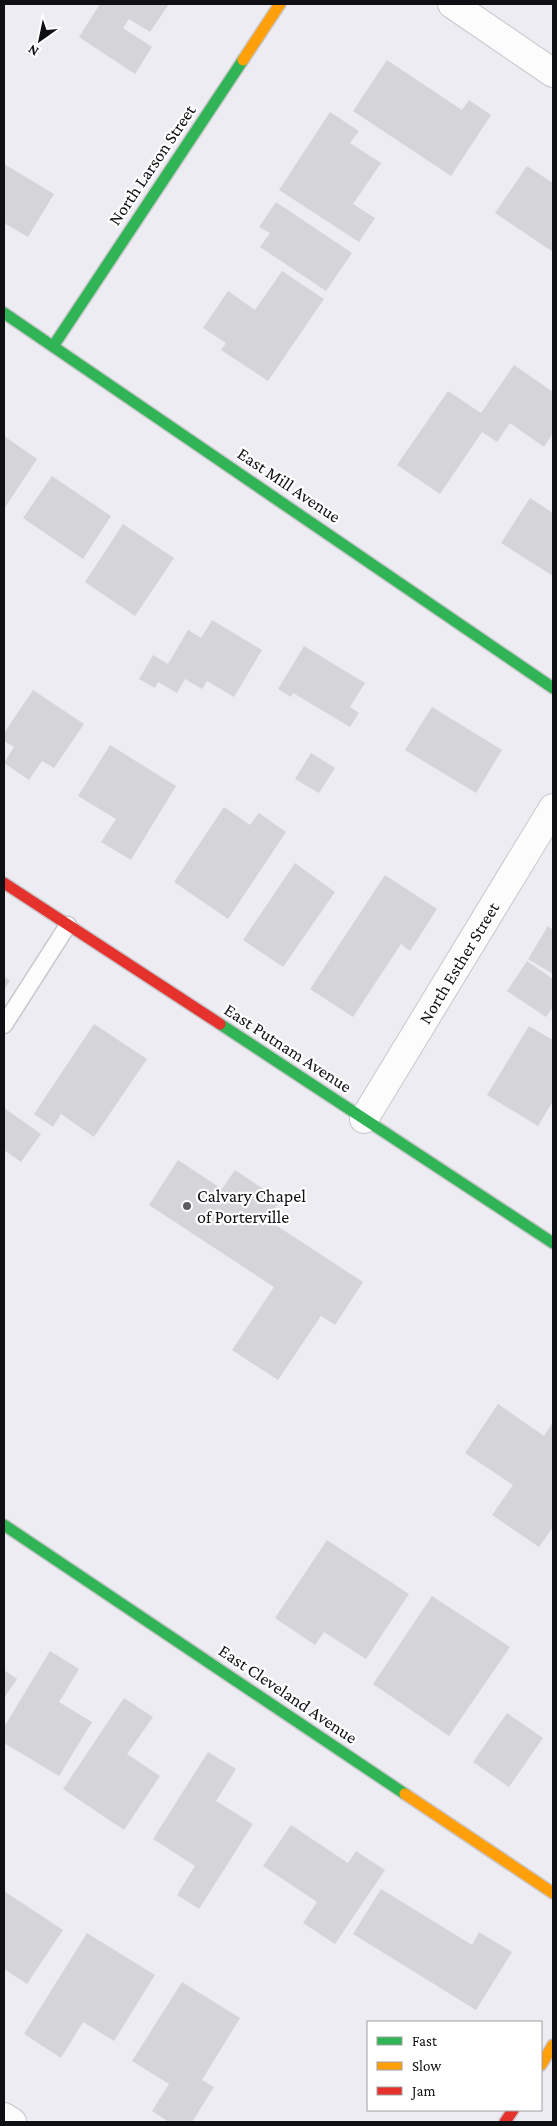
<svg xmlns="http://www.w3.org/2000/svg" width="557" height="2126" font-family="'Crimson Pro',serif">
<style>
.building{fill:#d5d4d8}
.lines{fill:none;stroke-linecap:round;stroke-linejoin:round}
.lane-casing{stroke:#c7c7cc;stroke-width:19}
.street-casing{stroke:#c7c7cc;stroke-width:30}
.fast-casing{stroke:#c7c7cc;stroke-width:14}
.slow-casing{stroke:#c7c7cc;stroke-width:14}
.jam-casing{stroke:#c7c7cc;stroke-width:14}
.lane{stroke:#fcfcfd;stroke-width:16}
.street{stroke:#fcfcfd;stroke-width:28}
.fast{stroke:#30b455;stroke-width:11}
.slow{stroke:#ff9f0a;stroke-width:11}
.jam{stroke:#e5322d;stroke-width:11}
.poi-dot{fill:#5c5d62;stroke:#fff;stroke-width:2}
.labels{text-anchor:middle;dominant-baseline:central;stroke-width:4.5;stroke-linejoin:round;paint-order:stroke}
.street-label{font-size:18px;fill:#0f1014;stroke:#fff}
.poi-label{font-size:18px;fill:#0f1014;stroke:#fff;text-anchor:start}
</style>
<rect width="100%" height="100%" fill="#ececf2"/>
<!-- building -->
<path class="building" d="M 100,4 L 169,4 L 150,32 L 129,19 L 123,28 L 152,47 L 135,74 L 79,37 Z
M 387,60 L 462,110 L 469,100 L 491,115 L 451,176 L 353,111 Z
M 330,112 L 359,131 L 350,143 L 381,163 L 353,204 L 375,218 L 359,242 L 279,190 Z
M 4,164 L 54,194 L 28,237 L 4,223 Z
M 527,166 L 553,183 L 553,252 L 495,213 Z
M 276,202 L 352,253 L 326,291 L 260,247 L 270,233 L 259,227 Z
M 282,271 L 324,299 L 268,381 L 221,350 L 226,343 L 203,328 L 228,291 L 255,310 Z
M 514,365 L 553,392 L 553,433 L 544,447 L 510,423 L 497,442 L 482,432 L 440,494 L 397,465 L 448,391 L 481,413 Z
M 4,436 L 37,459 L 4,509 Z
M 52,476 L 111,516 L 83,559 L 23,518 Z
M 530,498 L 553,513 L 553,576 L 501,543 Z
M 123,524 L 174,558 L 135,616 L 85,582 Z
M 212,620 L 262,650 L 234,697 L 207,681 L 202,689 L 185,679 L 177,693 L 158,682 L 155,688 L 139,679 L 153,655 L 168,664 L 188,630 L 201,638 Z
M 304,646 L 365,683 L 350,707 L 359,713 L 350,727 L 293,693 L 291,697 L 278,689 Z
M 33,690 L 84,724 L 54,768 L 42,761 L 29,780 L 4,763 L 14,747 L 4,741 L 4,733 Z
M 432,707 L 502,750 L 476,793 L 405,750 Z
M 110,745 L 176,786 L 131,860 L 101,842 L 116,819 L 78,796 Z
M 311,753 L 335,768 L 319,793 L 295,779 Z
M 224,807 L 250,825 L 259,813 L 286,832 L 228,919 L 174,882 Z
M 295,863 L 335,892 L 283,967 L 243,940 Z
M 385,875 L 437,909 L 410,951 L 401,944 L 353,1017 L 310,989 Z
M 548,926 L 553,930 L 553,974 L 528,959 Z
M 527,961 L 553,979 L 553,1007 L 546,1017 L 507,991 Z
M 4,976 L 10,981 L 4,990 Z
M 94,1024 L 147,1059 L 94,1137 L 61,1114 L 53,1127 L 34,1114 Z
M 529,1026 L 553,1040 L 553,1101 L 538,1126 L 487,1095 Z
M 4,1108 L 41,1134 L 21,1162 L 4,1150 Z
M 178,1160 L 222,1189 L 235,1170 L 280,1200 L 268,1220 L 363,1282 L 335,1325 L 321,1316 L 278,1380 L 232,1350 L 274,1287 L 149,1205 Z
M 498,1404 L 544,1436 L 553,1422 L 553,1527 L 539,1547 L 492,1515 L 513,1485 L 465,1453 Z
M 327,1540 L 409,1594 L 366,1659 L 324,1632 L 315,1645 L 275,1618 Z
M 432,1596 L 510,1647 L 449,1736 L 373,1684 Z
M 50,1651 L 79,1669 L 59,1702 L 92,1722 L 59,1776 L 4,1743 L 4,1727 Z
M 4,1670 L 17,1679 L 4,1698 Z
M 124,1698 L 153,1717 L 127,1754 L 160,1776 L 124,1830 L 63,1789 Z
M 507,1713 L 543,1738 L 509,1787 L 473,1762 Z
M 208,1752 L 236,1769 L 216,1801 L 253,1824 L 199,1909 L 177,1895 L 195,1866 L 153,1839 Z
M 291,1825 L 348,1863 L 356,1851 L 385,1870 L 335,1944 L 303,1923 L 317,1902 L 263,1866 Z
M 381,1889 L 472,1945 L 479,1932 L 512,1952 L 476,2010 L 353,1934 Z
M 4,1891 L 63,1930 L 27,1984 L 4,1969 Z
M 87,1933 L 155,1975 L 114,2041 L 83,2022 L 61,2058 L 24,2034 Z
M 182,1982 L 240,2018 L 202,2080 L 214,2087 L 192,2122 L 169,2122 L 152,2111 L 169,2084 L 132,2061 Z"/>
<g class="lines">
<defs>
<path id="lane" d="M 4,1025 L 68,925"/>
<path id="street" d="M 452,4 L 553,73
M 364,1119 L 553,808
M 4,2117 L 12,2122"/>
<path id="fast" d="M 4,313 L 553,688
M 54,345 L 243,60
M 220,1024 L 553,1243
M 4,1525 L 405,1794"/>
<path id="slow" d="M 243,60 L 280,4
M 405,1794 L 553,1893
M 541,2065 L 553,2045"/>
<path id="jam" d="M 4,883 L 220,1024
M 505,2122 L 513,2110"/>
</defs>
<!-- lane casing -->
<use href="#lane" class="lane-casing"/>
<!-- street casing -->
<use href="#street" class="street-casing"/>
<!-- fast casing -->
<use href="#fast" class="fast-casing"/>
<!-- slow casing -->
<use href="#slow" class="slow-casing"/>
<!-- jam casing -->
<use href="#jam" class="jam-casing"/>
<!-- lane -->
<use href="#lane" class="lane"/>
<!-- street -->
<use href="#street" class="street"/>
<!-- fast -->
<use href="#fast" class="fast"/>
<!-- slow -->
<use href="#slow" class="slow"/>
<!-- jam -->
<use href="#jam" class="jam"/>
</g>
<!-- markers -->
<circle class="poi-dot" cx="187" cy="1206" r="5"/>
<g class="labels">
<!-- street labels -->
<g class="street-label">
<text transform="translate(152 165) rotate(-56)">North Larson Street</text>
<text transform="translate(289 485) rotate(34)">East Mill Avenue</text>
<text transform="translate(459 963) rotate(-59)">North Esther Street</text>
<text transform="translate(288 1048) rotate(33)">East Putnam Avenue</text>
<text transform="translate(288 1694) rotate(34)">East Cleveland Avenue</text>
</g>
<!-- poi labels -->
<g class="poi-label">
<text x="197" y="1196">Calvary Chapel<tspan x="197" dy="21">of Porterville</tspan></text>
</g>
</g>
<!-- border -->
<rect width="557" height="2126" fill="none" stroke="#0f1014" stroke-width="10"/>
<!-- legend -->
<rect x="367" y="2021" width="175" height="90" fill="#ffffff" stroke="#9f9fa1"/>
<rect x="377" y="2037" width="25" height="8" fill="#30b455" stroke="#9f9fa1"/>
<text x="412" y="2046" font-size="15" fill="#0f1014">Fast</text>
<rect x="377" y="2062" width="25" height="8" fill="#ff9f0a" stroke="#9f9fa1"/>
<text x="412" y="2071" font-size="15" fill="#0f1014">Slow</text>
<rect x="377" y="2087" width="25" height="8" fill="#e5322d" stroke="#9f9fa1"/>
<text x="412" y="2096" font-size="15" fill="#0f1014">Jam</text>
<!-- north arrow -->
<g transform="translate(40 40) rotate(213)" stroke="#ffffff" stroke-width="4" paint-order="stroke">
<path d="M0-4L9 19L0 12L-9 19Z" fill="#0f1014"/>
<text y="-8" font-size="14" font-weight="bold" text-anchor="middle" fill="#0f1014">N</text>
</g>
</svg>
